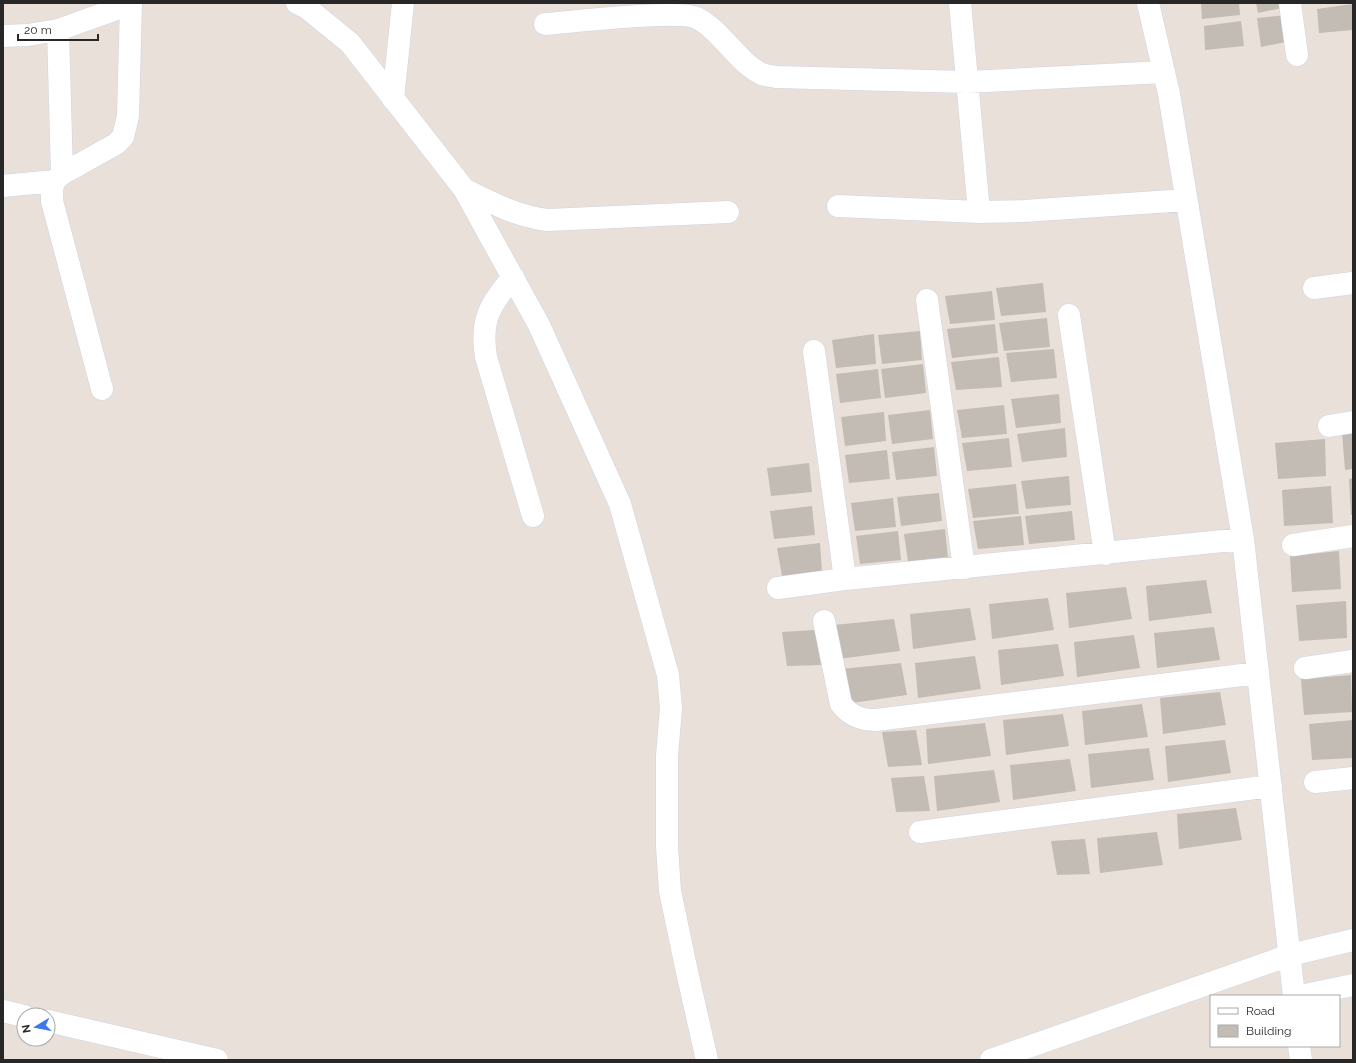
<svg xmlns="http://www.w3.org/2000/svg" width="1356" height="1063" font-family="Raleway,sans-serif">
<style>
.building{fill:#c2bcb5}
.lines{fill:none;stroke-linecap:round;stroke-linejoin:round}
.minor-casing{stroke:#cfd4e0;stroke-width:23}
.minor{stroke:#fff;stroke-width:22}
</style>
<rect width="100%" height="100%" fill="#e9e0d9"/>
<!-- building -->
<path class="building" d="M 1201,3 L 1239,3 L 1240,15 L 1202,19 Z
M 1256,3 L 1287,3 L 1287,7 L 1258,13 Z
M 1353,4 L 1353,30 L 1319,33 L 1317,9 Z
M 1287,15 L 1291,41 L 1261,47 L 1257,18 Z
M 1241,21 L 1244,46 L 1205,50 L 1204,26 Z
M 1043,283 L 1046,312 L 1001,316 L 996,288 Z
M 992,291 L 995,320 L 950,324 L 945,296 Z
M 1047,318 L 1050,347 L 1004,351 L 999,323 Z
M 995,324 L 998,353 L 952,358 L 947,329 Z
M 920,331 L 922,360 L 882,364 L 878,335 Z
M 874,334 L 876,364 L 836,368 L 832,340 Z
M 1054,349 L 1057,378 L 1011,382 L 1006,353 Z
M 999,357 L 1002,387 L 956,390 L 951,362 Z
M 923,364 L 926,393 L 885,398 L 881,369 Z
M 878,369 L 881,398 L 840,403 L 836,374 Z
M 1059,394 L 1061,423 L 1016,428 L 1011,399 Z
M 1004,405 L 1007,434 L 962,438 L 957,410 Z
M 930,410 L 933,439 L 892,444 L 888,415 Z
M 884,412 L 886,441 L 845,446 L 841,417 Z
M 1065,428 L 1067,457 L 1022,462 L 1017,434 Z
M 1353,432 L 1353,469 L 1345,470 L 1342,433 Z
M 1009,438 L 1012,467 L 967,471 L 962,443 Z
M 1325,439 L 1326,476 L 1278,479 L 1275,443 Z
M 934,447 L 937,476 L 896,480 L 892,452 Z
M 887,450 L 890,479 L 849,483 L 845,455 Z
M 809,463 L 812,492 L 771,496 L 767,468 Z
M 1069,476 L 1071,505 L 1026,509 L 1021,481 Z
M 1353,478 L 1353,515 L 1351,515 L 1349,479 Z
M 1016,484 L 1019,514 L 973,518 L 968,489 Z
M 1331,486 L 1333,523 L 1284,526 L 1282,490 Z
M 939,493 L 942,521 L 901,526 L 897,497 Z
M 893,498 L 896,527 L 855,531 L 851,503 Z
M 812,506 L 815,535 L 774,539 L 770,511 Z
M 1072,511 L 1075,540 L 1029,544 L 1025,516 Z
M 1021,516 L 1024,545 L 978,549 L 973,521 Z
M 945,529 L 948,558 L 908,562 L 904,534 Z
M 898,531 L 901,560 L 860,564 L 856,536 Z
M 820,543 L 822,572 L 782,576 L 777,548 Z
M 1339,551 L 1341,589 L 1292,592 L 1290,556 Z
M 1206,580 L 1212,613 L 1149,621 L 1146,586 Z
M 1126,587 L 1132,619 L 1069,628 L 1066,593 Z
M 1048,598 L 1054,630 L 992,639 L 989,604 Z
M 1346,601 L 1347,638 L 1299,641 L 1296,605 Z
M 970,608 L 976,640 L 913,649 L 910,614 Z
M 894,619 L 900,651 L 838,659 L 834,625 Z
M 1214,627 L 1220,660 L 1157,668 L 1154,633 Z
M 815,630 L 821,665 L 787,666 L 782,632 Z
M 1134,635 L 1140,668 L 1077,677 L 1074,642 Z
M 1058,644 L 1064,676 L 1001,685 L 998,650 Z
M 975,656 L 981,689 L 918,698 L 915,663 Z
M 901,663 L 907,695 L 845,704 L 841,669 Z
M 1351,675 L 1352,712 L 1304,715 L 1301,679 Z
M 1220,692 L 1226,725 L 1163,734 L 1160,698 Z
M 1142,704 L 1148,737 L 1085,745 L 1082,711 Z
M 1063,714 L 1069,746 L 1006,755 L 1003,720 Z
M 1353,720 L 1353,758 L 1312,760 L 1309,724 Z
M 985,723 L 991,756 L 928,764 L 926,729 Z
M 916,730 L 922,765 L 888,767 L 882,732 Z
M 1225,740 L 1231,773 L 1168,782 L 1165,746 Z
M 1149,748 L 1154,780 L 1091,788 L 1088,754 Z
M 1070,759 L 1076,791 L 1013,800 L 1010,765 Z
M 994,770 L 1000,802 L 937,811 L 934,776 Z
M 924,776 L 930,811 L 896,812 L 891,778 Z
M 1236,808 L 1242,840 L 1179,849 L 1177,814 Z
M 1157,832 L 1163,865 L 1100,873 L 1097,838 Z
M 1085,839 L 1090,874 L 1057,875 L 1051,841 Z"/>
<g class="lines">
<defs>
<path id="minor" d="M 297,3 L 307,8 L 350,43 L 464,189 L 539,325 L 620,504 L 668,675 L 671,708 L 667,756 L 667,846 L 670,891 L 687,972 L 707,1060
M 960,3 L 979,212
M 1148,3 L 1169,94 L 1243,539 L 1294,996
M 1290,3 L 1297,55
M 545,24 C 572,22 679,9 697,18 C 722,31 737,62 762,74 C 766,76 772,76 776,77 L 967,82 L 1164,72
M 58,30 L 62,174
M 3,36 L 28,35 L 58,30 L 131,4
M 393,99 L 403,3
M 3,186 L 54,181
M 464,189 C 492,203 516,216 548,220 L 728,212
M 838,206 L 979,212 L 1024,211 L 1186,200
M 513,277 C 490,305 480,319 486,357 L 533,516
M 1314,288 L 1353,283
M 927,300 L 964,568
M 1069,315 L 1105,554
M 814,351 L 845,579
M 102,389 L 52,201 L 52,190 L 54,181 L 62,174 L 116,144 L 123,137 L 128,116 L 131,3
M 1329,426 L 1353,422
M 1293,545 L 1353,536
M 778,588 L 845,579 L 1243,539
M 824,621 L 841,704 C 850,716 861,720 876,720 L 1258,673
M 1305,668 L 1353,661
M 1315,782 L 1353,778
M 920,832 L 1271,786
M 1300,996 L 1353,985
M 3,1011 L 24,1016
M 48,1021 L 217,1060
M 1299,1046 L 1301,1060
M 991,1060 L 1290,955 L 1353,940"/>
</defs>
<!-- minor casing -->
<use href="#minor" class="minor-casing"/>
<!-- minor -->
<use href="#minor" class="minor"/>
</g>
<!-- border -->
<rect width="1356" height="1063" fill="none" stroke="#272727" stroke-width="8"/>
<!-- legend -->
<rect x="1210" y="995" width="130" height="52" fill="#ffffff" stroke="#a9a9a9"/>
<rect x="1218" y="1008" width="20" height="6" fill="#ffffff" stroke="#a9a9a9"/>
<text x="1246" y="1015" font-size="12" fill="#272727">Road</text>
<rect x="1218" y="1025" width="20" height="12" fill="#c2bcb5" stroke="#a9a9a9"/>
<text x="1246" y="1035" font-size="12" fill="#272727">Building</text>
<!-- north arrow -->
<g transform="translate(36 1027) rotate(260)"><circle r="19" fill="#ffffff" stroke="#a9a9a9"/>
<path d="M0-3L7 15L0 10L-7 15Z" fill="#4078f0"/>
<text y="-6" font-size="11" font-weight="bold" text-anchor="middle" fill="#272727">N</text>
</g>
<!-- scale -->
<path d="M18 34v6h80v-6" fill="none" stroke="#272727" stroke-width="2"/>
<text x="24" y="34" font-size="12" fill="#272727" stroke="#ffffff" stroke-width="3" paint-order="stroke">20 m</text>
</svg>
